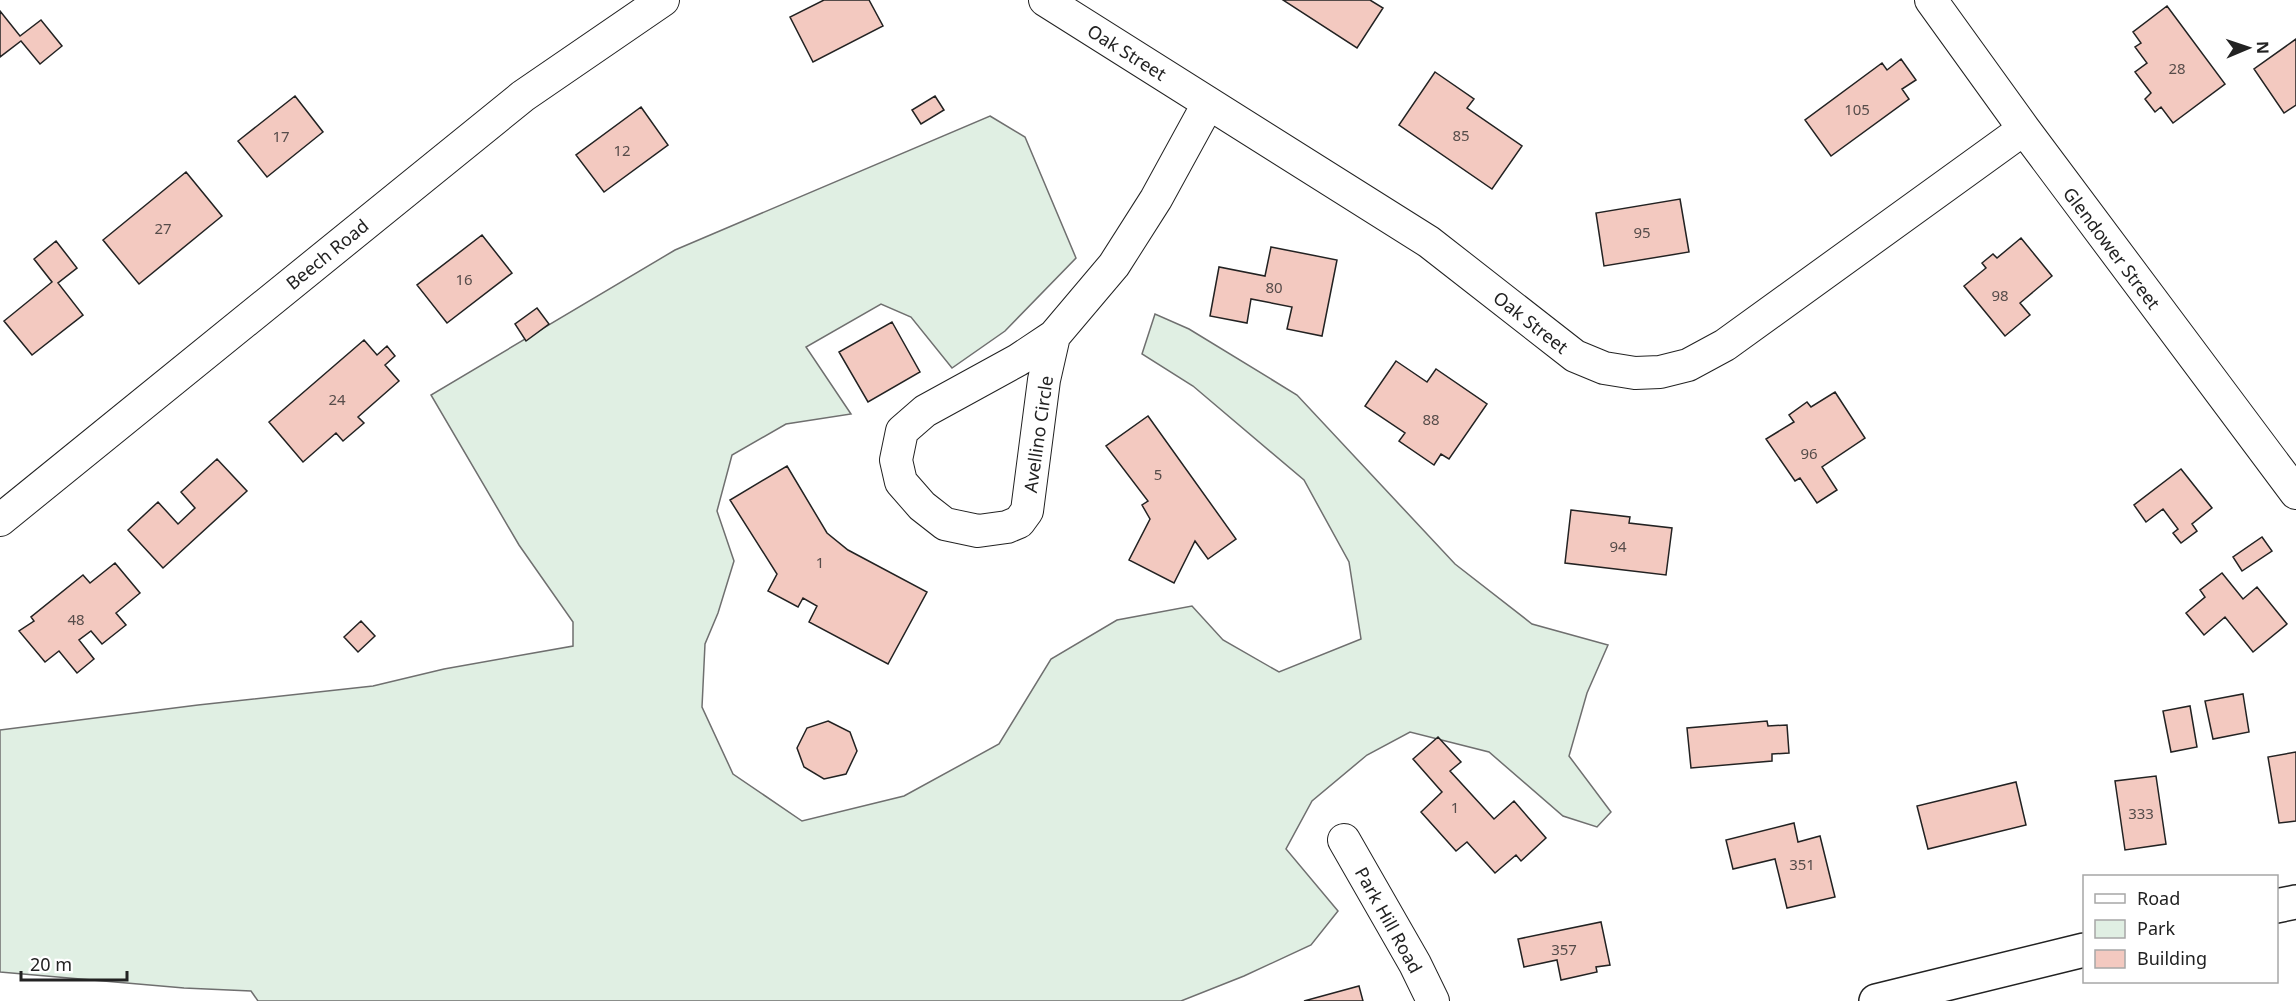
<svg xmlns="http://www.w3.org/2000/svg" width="2296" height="1001" font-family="'Noto Sans',sans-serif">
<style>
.green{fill:#e0efe3;stroke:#6f6f6f;stroke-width:1.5}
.building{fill:#f3c9c0;stroke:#222;stroke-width:1.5}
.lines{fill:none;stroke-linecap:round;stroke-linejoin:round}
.minor-casing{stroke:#222;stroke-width:34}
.secondary-casing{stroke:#222;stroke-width:36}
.minor{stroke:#fff;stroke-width:32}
.secondary{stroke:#fff;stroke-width:33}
.labels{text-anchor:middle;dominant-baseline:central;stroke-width:4.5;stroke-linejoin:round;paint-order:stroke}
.number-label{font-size:15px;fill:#564c4a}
.street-label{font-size:18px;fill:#222;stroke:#fff}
</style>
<rect width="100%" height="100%" fill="#fff"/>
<!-- green -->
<path class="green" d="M 990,116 L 1025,137 L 1076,258 L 1005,331 L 952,368 L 911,317 L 881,304 L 806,347 L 851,414 L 786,424 L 732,455 L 717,511 L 734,561 L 718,613 L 705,644 L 702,707 L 733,774 L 802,821 L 904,796 L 999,744 L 1051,659 L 1117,620 L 1192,606 L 1223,640 L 1279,672 L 1361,639 L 1349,562 L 1304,480 L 1193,386 L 1142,354 L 1155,314 L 1189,329 L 1297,395 L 1455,564 L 1532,624 L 1608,645 L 1587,693 L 1569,756 L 1611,812 L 1597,827 L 1563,816 L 1489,752 L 1410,732 L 1367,755 L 1312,801 L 1286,849 L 1338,911 L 1311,945 L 1244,976 L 1181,1001 L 258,1001 L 251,991 L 184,988 L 0,972 L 0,730 L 198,705 L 373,686 L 444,669 L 573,646 L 573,622 L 519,545 L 431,395 L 675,250 Z"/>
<!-- building -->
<path class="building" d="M 824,0 L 869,0 L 883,26 L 813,62 L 790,17 Z
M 1283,0 L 1370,0 L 1383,8 L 1357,48 Z
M 2167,6 L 2225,84 L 2173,123 L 2161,107 L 2155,112 L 2145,99 L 2151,93 L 2135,72 L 2147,63 L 2135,47 L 2141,43 L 2133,32 Z
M 0,11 L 20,36 L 41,20 L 62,46 L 40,64 L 21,41 L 0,57 Z
M 2296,39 L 2296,105 L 2284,113 L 2254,69 Z
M 1901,59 L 1916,80 L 1902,89 L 1909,99 L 1831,156 L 1805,120 L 1882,63 L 1887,70 Z
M 1435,72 L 1474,99 L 1467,108 L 1522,146 L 1492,189 L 1399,125 Z
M 295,96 L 323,132 L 267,177 L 238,141 Z
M 935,96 L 944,110 L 921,124 L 912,110 Z
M 641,107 L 668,145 L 604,192 L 576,155 Z
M 186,172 L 222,216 L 139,284 L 103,240 Z
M 1680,199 L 1689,252 L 1604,266 L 1596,213 Z
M 482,235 L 512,273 L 447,323 L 417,285 Z
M 2021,238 L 2052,276 L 2020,303 L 2030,315 L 2005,336 L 1964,286 L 1986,268 L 1982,263 L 1993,254 L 1997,258 Z
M 56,241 L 77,268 L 58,283 L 83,315 L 32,355 L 4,321 L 52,282 L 34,259 Z
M 1271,247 L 1337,260 L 1322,336 L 1287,329 L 1292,307 L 1251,299 L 1247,323 L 1210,316 L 1219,267 L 1265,276 Z
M 537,308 L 549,324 L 526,341 L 515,324 Z
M 892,322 L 920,372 L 868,402 L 839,352 Z
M 364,340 L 377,355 L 387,346 L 395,356 L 385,365 L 399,381 L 358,417 L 364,423 L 343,441 L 336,433 L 303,462 L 269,422 Z
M 1396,361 L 1427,382 L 1436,369 L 1487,404 L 1449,459 L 1441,454 L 1434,465 L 1399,441 L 1405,433 L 1365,406 Z
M 1835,392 L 1865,438 L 1822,467 L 1837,490 L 1817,503 L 1800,478 L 1795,481 L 1766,439 L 1794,422 L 1789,415 L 1807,402 L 1811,407 Z
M 1148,416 L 1236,539 L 1208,559 L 1195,541 L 1174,583 L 1129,560 L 1150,519 L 1142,505 L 1148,501 L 1106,446 Z
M 217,459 L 247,491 L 163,568 L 128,530 L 158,502 L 178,524 L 195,508 L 181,492 Z
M 787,466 L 827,533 L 848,550 L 927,592 L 888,664 L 809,622 L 817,606 L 803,598 L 798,607 L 768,591 L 777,574 L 730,500 Z
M 2181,469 L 2212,508 L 2192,524 L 2197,531 L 2181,543 L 2173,533 L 2178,529 L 2163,509 L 2146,522 L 2134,505 Z
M 1571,510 L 1630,517 L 1629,523 L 1672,528 L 1666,575 L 1565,563 Z
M 2262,537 L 2272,551 L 2242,571 L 2233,557 Z
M 115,563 L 140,593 L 116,613 L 126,625 L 102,644 L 91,631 L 79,640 L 94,659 L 77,673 L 59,651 L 45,662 L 19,631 L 34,621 L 31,617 L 83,575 L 90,583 Z
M 2222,573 L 2243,599 L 2257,587 L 2287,624 L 2253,652 L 2225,617 L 2204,635 L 2186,613 L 2205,597 L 2200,590 Z
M 361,621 L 375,636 L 358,652 L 344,637 Z
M 2243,694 L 2249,732 L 2213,739 L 2205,701 Z
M 2190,706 L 2197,747 L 2171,752 L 2163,711 Z
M 828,721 L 850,732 L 857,751 L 846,774 L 824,779 L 804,767 L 797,748 L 807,728 Z
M 1767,721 L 1768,726 L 1787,725 L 1789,753 L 1772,754 L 1772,761 L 1691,768 L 1687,728 Z
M 1438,737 L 1461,762 L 1450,771 L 1494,819 L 1514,801 L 1546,838 L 1521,861 L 1516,855 L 1495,873 L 1467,842 L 1456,851 L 1421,812 L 1442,792 L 1413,759 Z
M 2296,752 L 2296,821 L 2279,823 L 2268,757 Z
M 2156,776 L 2166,844 L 2125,850 L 2115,781 Z
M 2016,782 L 2026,825 L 1928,849 L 1917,806 Z
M 1794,823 L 1798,842 L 1820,836 L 1835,897 L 1787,908 L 1775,859 L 1733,869 L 1726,840 Z
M 1601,922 L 1610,965 L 1596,967 L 1597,972 L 1561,980 L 1557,960 L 1524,967 L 1518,939 Z
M 1359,986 L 1363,1001 L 1304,1001 Z"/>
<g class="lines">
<defs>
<path id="minor" d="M 1045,0 L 1429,242 L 1575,356 L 1604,368 L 1635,373 L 1660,372 L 1688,365 L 1725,345 L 2024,129
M 1931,0 L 2024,129 L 2296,493
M 1054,336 L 1044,380 L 1027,511 L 1019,522 L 1007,527 L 978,531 L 945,524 L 922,506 L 901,482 L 896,460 L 902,431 L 925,411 L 1018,360 L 1054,336 L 1114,265 L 1156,199 L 1208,104
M 0,520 L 523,96 L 663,0
M 1344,840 L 1415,964 L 1433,1001"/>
<path id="secondary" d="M 2276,906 L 2296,902
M 1876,1001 L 2084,950"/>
</defs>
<!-- minor casing -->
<use href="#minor" class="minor-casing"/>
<!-- secondary casing -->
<use href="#secondary" class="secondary-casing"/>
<!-- minor -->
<use href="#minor" class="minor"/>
<!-- secondary -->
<use href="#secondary" class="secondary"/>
</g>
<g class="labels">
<!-- number labels -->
<g class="number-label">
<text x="2177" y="68">28</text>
<text x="1857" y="109">105</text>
<text x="1461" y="135">85</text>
<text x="281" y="136">17</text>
<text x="622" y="150">12</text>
<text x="163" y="228">27</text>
<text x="1642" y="232">95</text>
<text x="464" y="279">16</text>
<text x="1274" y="287">80</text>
<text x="2000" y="295">98</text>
<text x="337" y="399">24</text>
<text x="1431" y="419">88</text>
<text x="1809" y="453">96</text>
<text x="1158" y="474">5</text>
<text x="1618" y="546">94</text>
<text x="820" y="562">1</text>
<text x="76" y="619">48</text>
<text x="1455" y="807">1</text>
<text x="2141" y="813">333</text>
<text x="1802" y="864">351</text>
<text x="1564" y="949">357</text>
</g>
<!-- street labels -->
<g class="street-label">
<text transform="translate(1127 52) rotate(32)">Oak Street</text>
<text transform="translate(2112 248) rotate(53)">Glendower Street</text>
<text transform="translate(327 254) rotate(-39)">Beech Road</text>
<text transform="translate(1531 322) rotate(38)">Oak Street</text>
<text transform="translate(1038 434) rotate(-82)">Avellino Circle</text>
<text transform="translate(1389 920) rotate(61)">Park Hill Road</text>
</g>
</g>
<!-- legend -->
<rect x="2083" y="875" width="195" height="108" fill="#ffffff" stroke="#a7a7a7" stroke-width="1.5"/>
<rect x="2095" y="894" width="30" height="9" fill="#ffffff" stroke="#a7a7a7" stroke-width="1.5"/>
<text x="2137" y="905" font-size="18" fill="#222222">Road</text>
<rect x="2095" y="920" width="30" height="18" fill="#e0efe3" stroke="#a7a7a7" stroke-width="1.5"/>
<text x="2137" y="935" font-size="18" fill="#222222">Park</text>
<rect x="2095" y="950" width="30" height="18" fill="#f3c9c0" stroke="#a7a7a7" stroke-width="1.5"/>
<text x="2137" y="965" font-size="18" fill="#222222">Building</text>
<!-- north arrow -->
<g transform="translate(2248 48) rotate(88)" stroke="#ffffff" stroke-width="4.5" paint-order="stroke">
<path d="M0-4.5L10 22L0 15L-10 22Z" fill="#222222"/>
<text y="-9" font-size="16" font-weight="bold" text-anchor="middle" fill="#222222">N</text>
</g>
<!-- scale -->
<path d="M21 971v9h106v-9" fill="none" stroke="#222222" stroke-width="3"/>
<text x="30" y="971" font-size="18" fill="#222222" stroke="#ffffff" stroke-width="4.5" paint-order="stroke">20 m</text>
</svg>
